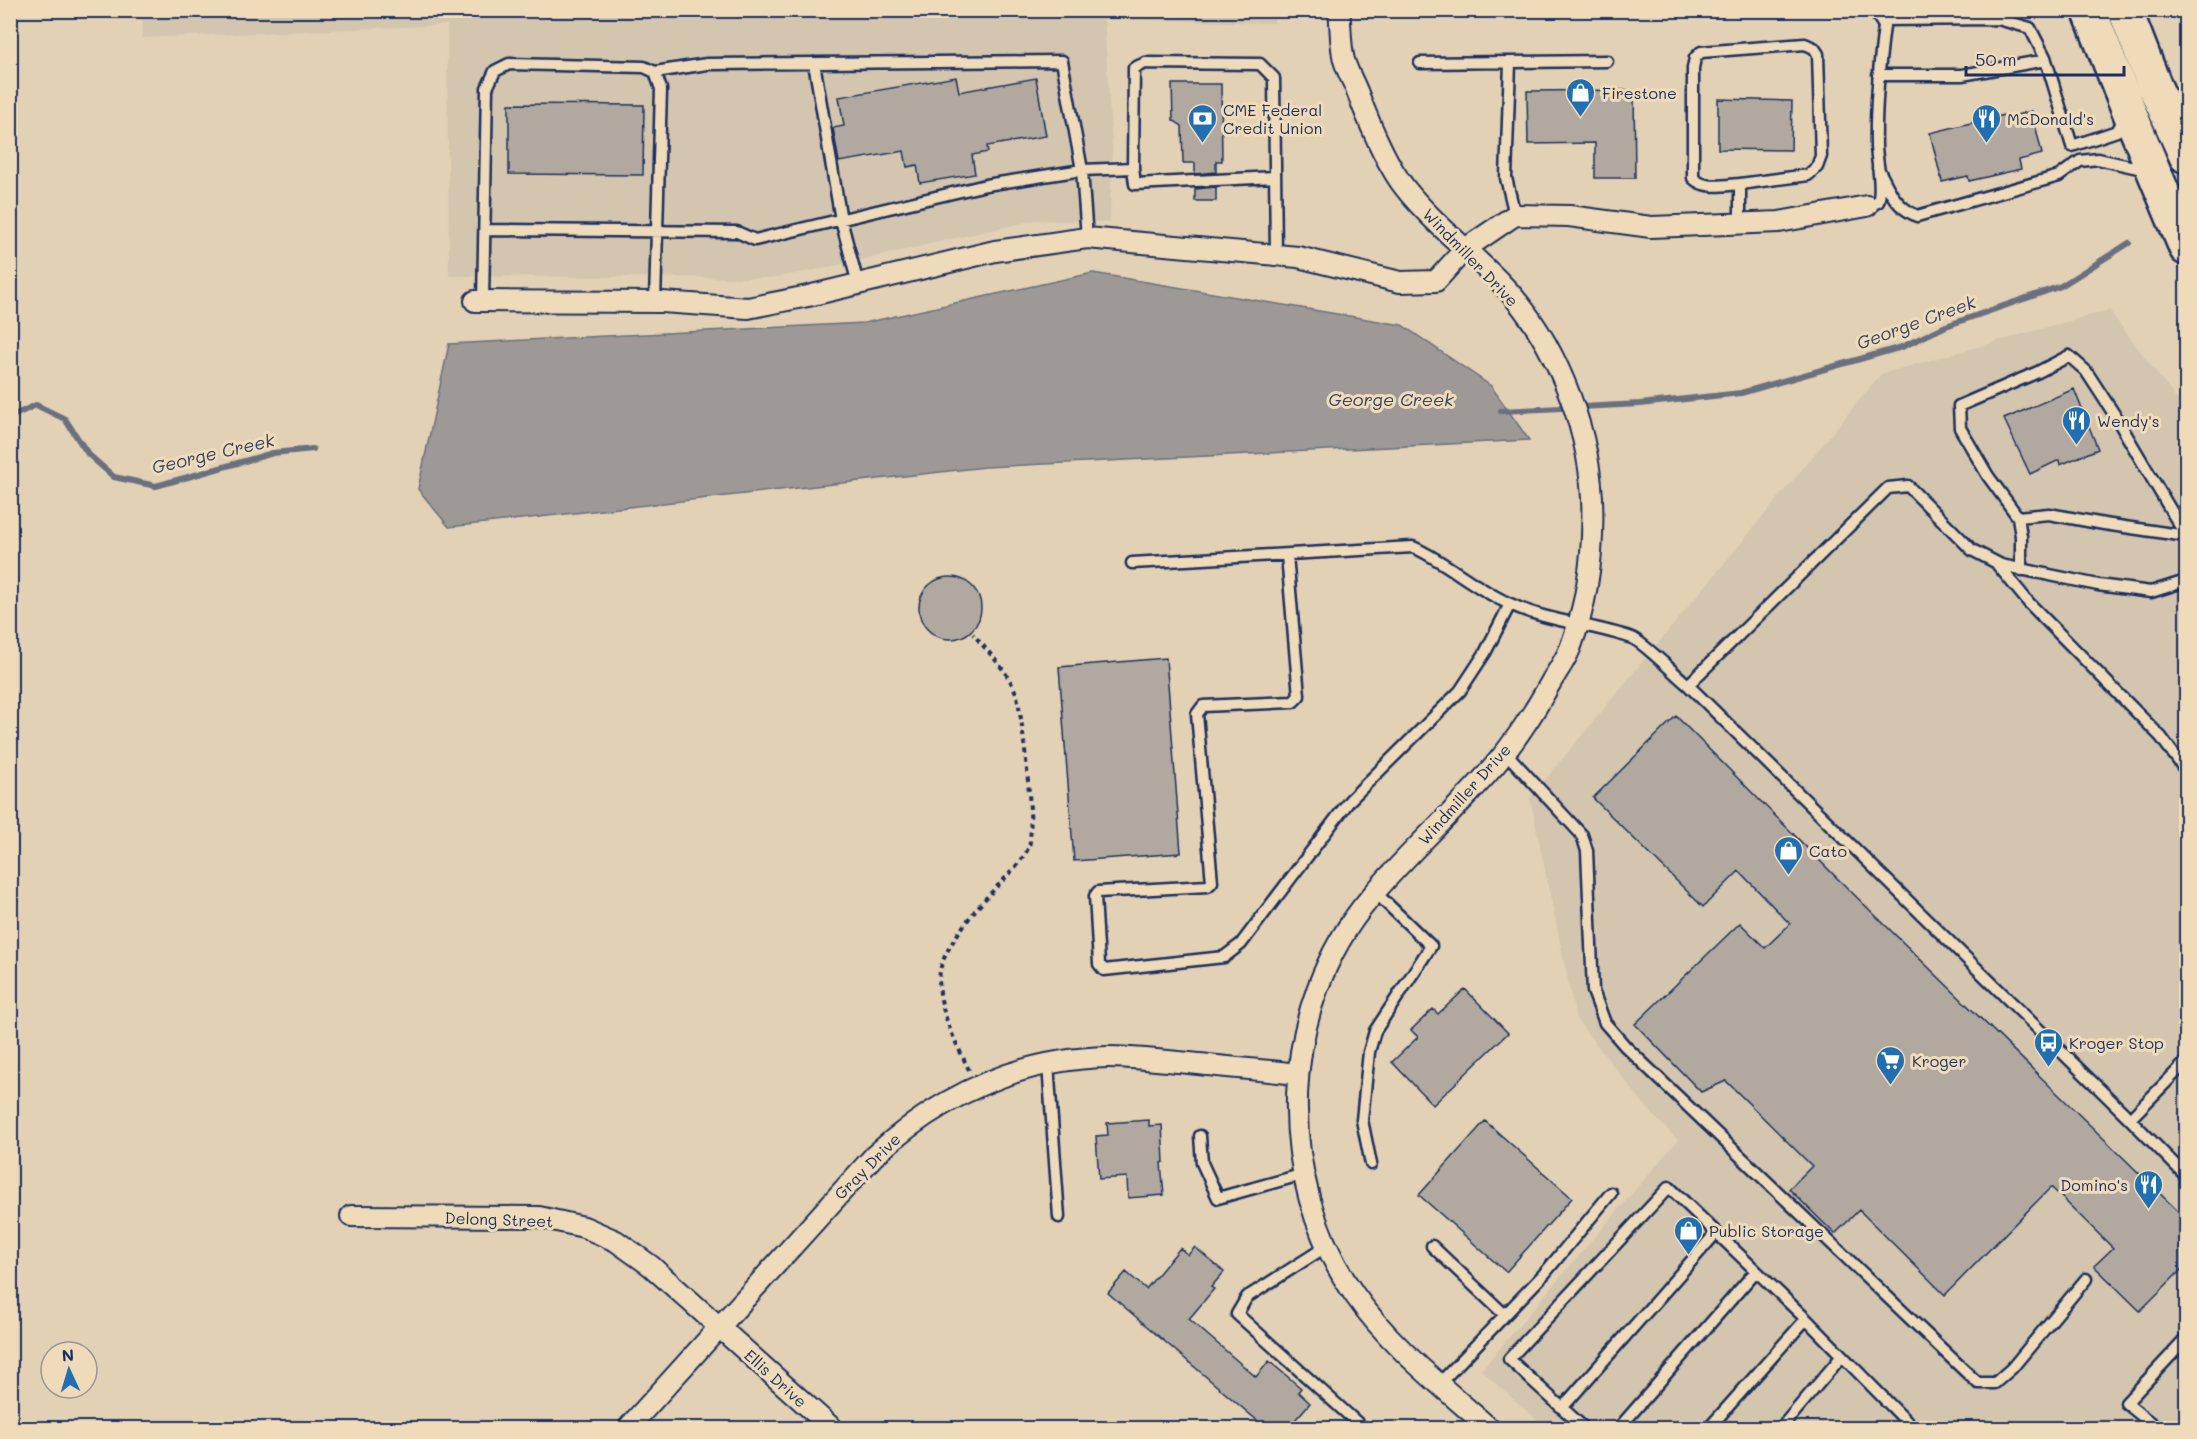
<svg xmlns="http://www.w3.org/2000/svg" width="2197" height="1439" font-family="Mali,sans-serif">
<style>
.built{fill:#d3c5ae}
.water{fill:#9e9996;stroke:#6a6f80;stroke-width:1.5}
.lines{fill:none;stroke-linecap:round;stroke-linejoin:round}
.stream{stroke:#6a6f80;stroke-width:6}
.building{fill:#b1a99f;stroke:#1b2f5e;stroke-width:1.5}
.service-casing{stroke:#1b2f5e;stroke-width:15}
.minor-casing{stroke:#1b2f5e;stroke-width:24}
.trunk-casing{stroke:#1b2f5e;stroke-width:38}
.path{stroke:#1b2f5e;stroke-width:4;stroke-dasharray:4.5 4.5;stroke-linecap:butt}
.service{stroke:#efdbb9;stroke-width:10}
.minor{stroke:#efdbb9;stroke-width:20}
.trunk{stroke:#efdbb9;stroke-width:33}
.labels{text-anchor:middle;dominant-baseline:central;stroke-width:6;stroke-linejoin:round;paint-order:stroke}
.poi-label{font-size:16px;fill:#1b2f5e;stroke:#efdbb9;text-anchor:start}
.street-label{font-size:16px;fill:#1b2f5e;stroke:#efdbb9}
.water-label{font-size:18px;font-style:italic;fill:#354469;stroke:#efdbb9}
</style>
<rect width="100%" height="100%" fill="#e2d1b4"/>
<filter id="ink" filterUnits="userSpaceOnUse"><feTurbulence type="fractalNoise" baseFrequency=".0167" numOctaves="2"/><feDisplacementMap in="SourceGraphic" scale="12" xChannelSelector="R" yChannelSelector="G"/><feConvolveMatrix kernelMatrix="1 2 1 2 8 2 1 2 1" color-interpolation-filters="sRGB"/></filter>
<g filter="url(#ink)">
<!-- built -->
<path class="built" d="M 144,10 L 1274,11 L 1274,23 L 1104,19 L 1112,147 L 1110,222 L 1035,220 L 821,269 L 772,278 L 449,276 L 447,25 L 142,38 Z
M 2109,310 L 2186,412 L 2186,1428 L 1546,1428 L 1481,1370 L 1678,1140 L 1653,1115 L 1576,1019 L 1530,798 L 1881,374 Z"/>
<!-- water -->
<path class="water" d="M 1093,273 L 1402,325 L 1491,386 L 1529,440 L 985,467 L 449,527 L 418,489 L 449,344 L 864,323 Z"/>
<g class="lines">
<!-- stream -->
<path class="stream" d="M 1501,411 L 1640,404 L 1741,393 L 1902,347 L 1946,326 L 2061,286 L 2129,243
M 10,417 L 36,405 L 65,419 L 88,454 L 114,477 L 156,486 L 273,453 L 313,449"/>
</g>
<!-- building -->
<path class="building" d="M 956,77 L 959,92 L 1036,78 L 1046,136 L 987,146 L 988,152 L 972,155 L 975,174 L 920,183 L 917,165 L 907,167 L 904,151 L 839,162 L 833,128 L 844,126 L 839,97 Z
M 1172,84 L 1221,84 L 1222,161 L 1216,161 L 1216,172 L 1195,174 L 1195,163 L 1183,163 L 1182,126 L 1173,120 Z
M 1634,90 L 1635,178 L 1595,178 L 1595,143 L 1528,144 L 1527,91 Z
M 1718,99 L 1792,101 L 1791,150 L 1718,149 Z
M 509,104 L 644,105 L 643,175 L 509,174 Z
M 2032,111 L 2042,154 L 2019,160 L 2021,169 L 1969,181 L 1968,176 L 1942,182 L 1930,133 L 2008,114 L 2009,117 Z
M 1216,187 L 1216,201 L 1195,201 L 1195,189 Z
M 2074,389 L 2098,449 L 2060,465 L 2059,460 L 2030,474 L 2004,419 Z
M919 608a31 31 0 1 1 62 0a31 31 0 1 1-62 0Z
M 1166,658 L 1181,853 L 1074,861 L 1059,667 Z
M 1676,716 L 1837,878 L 2187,1220 L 2187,1264 L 2140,1311 L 2094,1266 L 2113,1248 L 2051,1187 L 1945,1295 L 1859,1210 L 1835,1234 L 1789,1189 L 1812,1166 L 1726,1081 L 1701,1092 L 1635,1024 L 1740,923 L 1765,948 L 1790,924 L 1739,871 L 1703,907 L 1593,798 Z
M 1465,989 L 1508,1033 L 1433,1105 L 1392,1062 L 1418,1037 L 1411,1030 L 1433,1009 L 1438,1014 Z
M 1149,1120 L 1149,1126 L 1162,1125 L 1164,1162 L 1161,1163 L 1164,1195 L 1128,1198 L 1127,1177 L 1099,1179 L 1096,1136 L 1108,1135 L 1107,1123 Z
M 1485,1121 L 1572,1198 L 1506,1272 L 1419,1195 Z
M 1195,1247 L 1224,1272 L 1211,1287 L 1214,1289 L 1189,1319 L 1256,1377 L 1269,1361 L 1301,1388 L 1298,1392 L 1310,1403 L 1288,1428 L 1266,1428 L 1108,1293 L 1126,1272 L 1146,1289 L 1180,1248 L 1188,1255 Z"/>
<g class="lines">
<defs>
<path id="service" d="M 1881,20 L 1998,19 L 2030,28 L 2045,57 L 2072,146 L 2117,131 L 2126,116
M 814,63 L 841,220 L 858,284
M 1420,63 L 1607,61
M 1510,63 L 1506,178 L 1515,215
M 655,72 L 707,64 L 1062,61 L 1082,170 L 1087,238
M 1878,75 L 1962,75 L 2046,60
M 1133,168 L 1135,184 L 1275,177
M 1878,168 C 1888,188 1895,207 1917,216 L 2059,176 L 2080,161 L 2098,159 L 2147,170
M 1740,184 C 1725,185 1705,190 1693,178 L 1693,68 L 1695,58 L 1701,52 L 1805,44 L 1814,48 L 1818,54 L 1821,156 L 1817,167 L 1808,175 L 1740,184 L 1740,224
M 1867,206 L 1878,202 C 1883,188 1877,163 1876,147 C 1875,107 1879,66 1884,26 L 1874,10
M 486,230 L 737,232 L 755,240 L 986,185 L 1082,170 L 1133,168 L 1134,68 L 1145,63 L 1260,64 L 1274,78 L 1276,255
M 483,301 L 487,88 L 495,71 L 509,64 L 644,67 L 655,72 L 661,89 L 655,302
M 2018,517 L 2049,514 L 2104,524 L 2186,536
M 1287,555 L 1299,696 L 1293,702 L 1203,706 L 1197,714 L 1212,882 L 1208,886 L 1098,892 L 1095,896 L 1099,964 L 1104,970 L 1224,957 L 1241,944 L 1350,800 L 1460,691 L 1485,653 L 1510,604
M 1132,563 L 1413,547 C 1447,562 1474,588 1508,603 C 1547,622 1592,624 1632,638 C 1643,642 1677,676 1688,685 L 2130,1119 L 2186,1062
M 1997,564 L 2029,603 L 2161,737 L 2186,771
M 2021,570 L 2021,536 L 2018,517 L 1988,476 L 1960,428 L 1959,406 L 2038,372 L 2069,356 L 2086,371 L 2114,414 L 2186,536
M 1688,685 L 1888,488 L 1908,486 L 1972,550 L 2001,565 L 2098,585 L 2151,592 L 2186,581
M 1505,752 L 1582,835 L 1587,851 L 1593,991 L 1605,1023 L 1625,1046 L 1966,1372 L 1978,1383 L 1995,1383 L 2012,1368 L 2086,1279
M 1048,1064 L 1059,1217
M 2130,1119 L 2186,1176
M 1200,1136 L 1202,1163 L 1218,1198 L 1304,1174
M 1371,1164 L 1362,1120 L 1369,1052 L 1375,1031 L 1431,946 L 1375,892
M 1327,1246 L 1247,1297 L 1237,1314 L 1363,1428
M 1432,1246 L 1505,1315
M 1439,1384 L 1545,1273 L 1611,1193
M 1562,1408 L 1716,1233
M 1584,1428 L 1509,1359 L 1669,1187 L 1806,1319 L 1913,1428
M 1619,1428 L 1756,1271
M 1709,1428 L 1806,1319
M 1781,1428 L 1842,1356
M 2157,1428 L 2126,1403 L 2186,1339"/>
<path id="minor" d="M 1339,10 C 1341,26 1340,45 1344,60 C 1347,71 1353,81 1357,91 C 1368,120 1385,163 1405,188 C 1431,221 1469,251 1499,281 C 1553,335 1588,423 1592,498 C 1594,547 1588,600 1571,646 C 1567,658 1558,670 1551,682 C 1535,711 1517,739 1495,765 C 1456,811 1409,851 1370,898 C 1278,1006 1273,1178 1354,1294 C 1390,1346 1442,1386 1489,1428
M 475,301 L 662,302 L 748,308 L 808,296 L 995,251 L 1087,238 L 1298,257 L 1400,282 L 1436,281 L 1465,249 L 1515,215 L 1569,216 L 1651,227 L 1779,222 L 1867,206
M 351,1216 L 539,1217 L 584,1227 L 616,1241 L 651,1266 L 832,1428
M 628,1428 L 874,1156 C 940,1096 1017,1059 1108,1057 C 1135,1057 1162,1061 1189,1063 C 1226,1067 1262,1070 1298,1074"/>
<path id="trunk" d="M 2089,10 L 2137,131 L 2186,248
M 2125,10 L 2155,87 L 2186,156"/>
</defs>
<!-- service casing -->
<use href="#service" class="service-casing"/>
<!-- minor casing -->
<use href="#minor" class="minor-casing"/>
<!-- trunk casing -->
<use href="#trunk" class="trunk-casing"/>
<!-- path -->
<path class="path" d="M 969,1070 C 955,1041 935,1004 940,971 C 943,950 974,910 989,895 C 1000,883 1024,861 1029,846 C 1035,831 1022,710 1016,693 C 1007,670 989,653 973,634"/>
<!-- service -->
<use href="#service" class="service"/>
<!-- minor -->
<use href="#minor" class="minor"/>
<!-- trunk -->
<use href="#trunk" class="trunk"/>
</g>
</g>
<!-- icons -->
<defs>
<symbol id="shop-pin" viewBox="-11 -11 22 30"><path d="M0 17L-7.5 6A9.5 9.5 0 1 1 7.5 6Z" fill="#1f6fb2" stroke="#efdbb9"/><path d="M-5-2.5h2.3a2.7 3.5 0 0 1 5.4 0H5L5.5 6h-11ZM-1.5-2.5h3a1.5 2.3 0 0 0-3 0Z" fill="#fff"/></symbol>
<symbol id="bank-pin" viewBox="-11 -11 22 30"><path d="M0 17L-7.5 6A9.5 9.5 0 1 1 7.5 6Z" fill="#1f6fb2" stroke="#efdbb9"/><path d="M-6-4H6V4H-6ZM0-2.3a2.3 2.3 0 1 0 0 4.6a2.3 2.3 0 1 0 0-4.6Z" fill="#fff"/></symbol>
<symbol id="restaurant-pin" viewBox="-11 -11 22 30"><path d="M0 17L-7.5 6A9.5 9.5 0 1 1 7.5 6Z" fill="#1f6fb2" stroke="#efdbb9"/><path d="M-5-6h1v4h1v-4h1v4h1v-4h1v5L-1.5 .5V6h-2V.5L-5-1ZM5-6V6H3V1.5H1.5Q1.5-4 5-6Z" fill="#fff"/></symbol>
<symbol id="bus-pin" viewBox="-11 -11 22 30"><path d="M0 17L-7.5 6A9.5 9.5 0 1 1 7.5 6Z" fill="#1f6fb2" stroke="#efdbb9"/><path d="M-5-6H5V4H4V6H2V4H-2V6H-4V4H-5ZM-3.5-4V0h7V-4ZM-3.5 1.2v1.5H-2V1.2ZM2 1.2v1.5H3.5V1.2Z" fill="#fff"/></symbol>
<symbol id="supermarket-pin" viewBox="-11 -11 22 30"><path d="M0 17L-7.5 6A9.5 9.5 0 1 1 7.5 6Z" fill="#1f6fb2" stroke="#efdbb9"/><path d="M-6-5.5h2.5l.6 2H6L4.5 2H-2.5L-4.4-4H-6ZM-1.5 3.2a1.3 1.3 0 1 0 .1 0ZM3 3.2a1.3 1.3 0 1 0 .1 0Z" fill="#fff"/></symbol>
</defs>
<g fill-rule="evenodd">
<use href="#shop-pin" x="1564" y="76" width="33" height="45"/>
<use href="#bank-pin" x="1186" y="102" width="33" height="45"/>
<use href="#restaurant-pin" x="1970" y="102" width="33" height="45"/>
<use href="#restaurant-pin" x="2060" y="404" width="33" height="45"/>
<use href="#shop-pin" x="1772" y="834" width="33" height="45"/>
<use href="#bus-pin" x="2032" y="1026" width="33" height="45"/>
<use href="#supermarket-pin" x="1874" y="1044" width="33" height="45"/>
<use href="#restaurant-pin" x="2132" y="1168" width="33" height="45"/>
<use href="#shop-pin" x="1672" y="1214" width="33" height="45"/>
</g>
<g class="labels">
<!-- poi labels -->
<g class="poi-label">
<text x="1602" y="92">Firestone</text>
<text x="1223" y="109">CME Federal<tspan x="1223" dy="18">Credit Union</tspan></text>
<text x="2007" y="118">McDonald's</text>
<text x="2097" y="420">Wendy's</text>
<text x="1809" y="850">Cato</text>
<text x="2069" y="1042">Kroger Stop</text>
<text x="1912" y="1060">Kroger</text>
<text x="2128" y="1184" text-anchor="end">Domino's</text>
<text x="1709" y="1230">Public Storage</text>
</g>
<!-- street labels -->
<g class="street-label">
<text transform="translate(1471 257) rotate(46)">Windmiller Drive</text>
<text transform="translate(1464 794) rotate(-48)">Windmiller Drive</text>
<text transform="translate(867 1166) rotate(-45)">Gray Drive</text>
<text transform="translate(499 1219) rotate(2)">Delong Street</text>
<text transform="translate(776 1378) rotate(42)">Ellis Drive</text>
</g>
<!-- water labels -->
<g class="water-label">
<text transform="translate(1916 322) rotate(-20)">George Creek</text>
<text x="1391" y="399">George Creek</text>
<text transform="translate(213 453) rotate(-13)">George Creek</text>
</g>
</g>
<!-- margin -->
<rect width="2197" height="1439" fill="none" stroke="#efdbb9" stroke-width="36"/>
<rect x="18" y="18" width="2161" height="1403" fill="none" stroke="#1b2f5e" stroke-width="2" filter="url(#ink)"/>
<!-- north arrow -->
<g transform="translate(69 1370) rotate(356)"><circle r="28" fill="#efdbb9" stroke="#9a9695" stroke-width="1.5"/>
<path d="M0-4.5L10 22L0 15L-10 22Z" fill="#1f6fb2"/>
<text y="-9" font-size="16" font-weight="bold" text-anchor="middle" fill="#1b2f5e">N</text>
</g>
<!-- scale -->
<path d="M1966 66v9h158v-9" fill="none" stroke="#1b2f5e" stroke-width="3"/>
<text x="1975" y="66" font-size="18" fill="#1b2f5e" stroke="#efdbb9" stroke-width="4.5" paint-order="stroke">50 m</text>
</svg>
